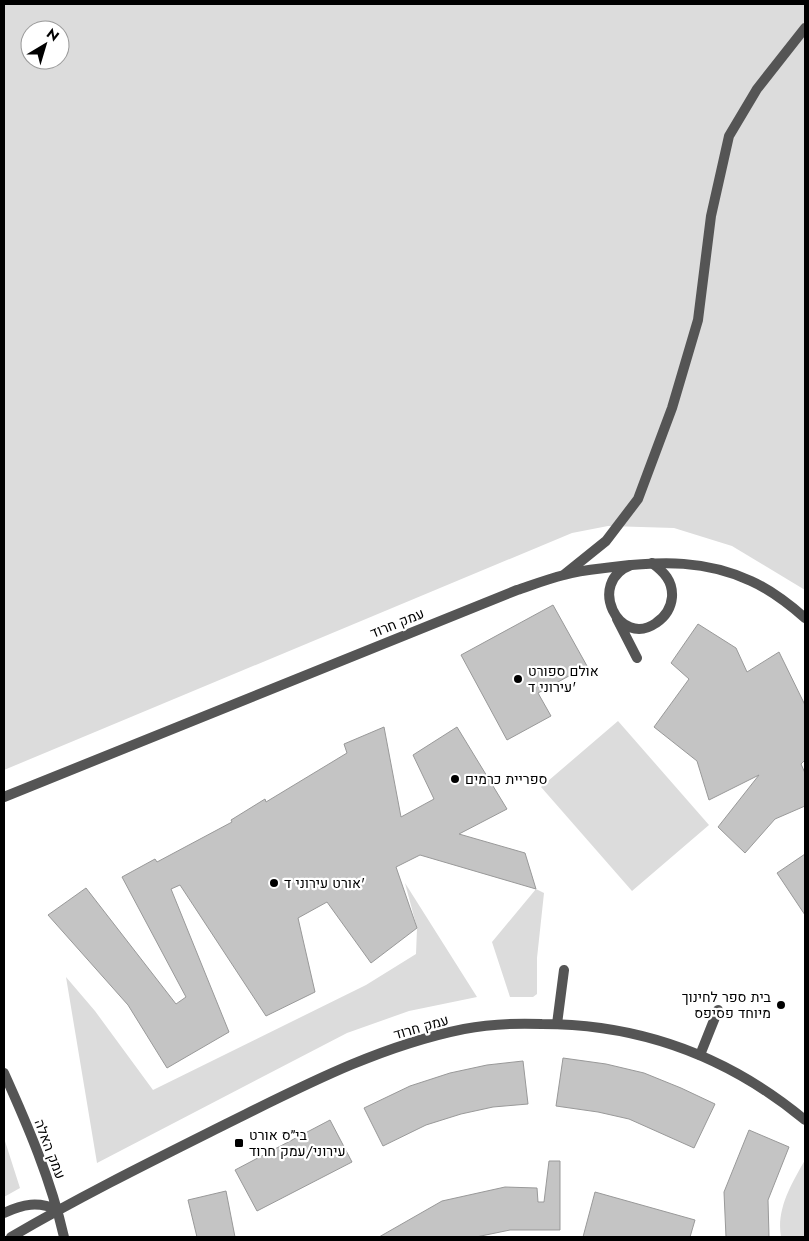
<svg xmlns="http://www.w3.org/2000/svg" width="809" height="1241" font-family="Jost,Heebo,sans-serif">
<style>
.green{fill:#dcdcdc;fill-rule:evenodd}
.building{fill:#c4c4c4;stroke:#999}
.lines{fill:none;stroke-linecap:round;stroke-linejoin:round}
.service{stroke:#555;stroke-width:10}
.tertiary{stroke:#555;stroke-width:10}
.poi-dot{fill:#000;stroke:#fff;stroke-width:2}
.labels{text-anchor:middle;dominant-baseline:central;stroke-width:4.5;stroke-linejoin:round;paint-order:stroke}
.street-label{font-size:14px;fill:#000;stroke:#fff}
.poi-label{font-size:14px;fill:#000;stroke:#fff;text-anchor:start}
</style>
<rect width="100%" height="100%" fill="#fff"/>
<!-- green -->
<path class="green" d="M 4,4 L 805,4 L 805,590 L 732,546 L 674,528 L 608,526 L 572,533 L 4,770 ZM 30,30 L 60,30 L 60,60 L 30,60 Z
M 618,721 L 709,825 L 632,891 L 541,787 Z
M 405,883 L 477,997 L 409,1011 L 347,1033 L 97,1163 L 66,977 L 95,1011 L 153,1090 L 366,985 L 416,954 L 417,928 Z
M 536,889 L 544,893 L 537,958 L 537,994 L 533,997 L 510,997 L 492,942 Z
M 4,1138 L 20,1188 L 4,1197 Z
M 805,1160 L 805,1237 L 781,1237 C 776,1209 792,1183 805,1160 Z"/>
<!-- building -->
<path class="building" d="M 553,605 L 587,666 L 538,693 L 551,716 L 507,740 L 461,655 Z
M 698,624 L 736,648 L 747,672 L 779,652 L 805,705 L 805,760 L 801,764 L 805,773 L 805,806 L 775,819 L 745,853 L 718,827 L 759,775 L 709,800 L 697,761 L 654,727 L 689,679 L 671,663 Z
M 384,727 L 401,817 L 434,799 L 413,755 L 457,727 L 507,809 L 459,834 L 525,853 L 536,889 L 420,855 L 396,867 L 417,928 L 371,963 L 327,902 L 298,918 L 315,992 L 266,1016 L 180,885 L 171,889 L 229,1032 L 167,1068 L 128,1005 L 48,915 L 86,888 L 176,1004 L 186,997 L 122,877 L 155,859 L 157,862 L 232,822 L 231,820 L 265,799 L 266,802 L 347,753 L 344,744 Z
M 805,854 L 805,915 L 777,873 Z
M 563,1058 L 606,1064 L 644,1073 L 681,1088 L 715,1104 L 694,1148 L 629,1119 L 598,1112 L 556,1106 Z
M 523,1061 L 528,1104 L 493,1107 L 461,1114 L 426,1125 L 383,1146 L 364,1108 L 410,1086 L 450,1073 L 487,1065 Z
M 330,1120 L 352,1162 L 257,1211 L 235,1170 Z
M 749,1130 L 789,1147 L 768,1200 L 769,1237 L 726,1237 L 724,1192 Z
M 549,1161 L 560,1161 L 560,1230 L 510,1230 L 476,1237 L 379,1237 L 442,1201 L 505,1187 L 537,1188 L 538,1202 L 544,1202 Z
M 226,1191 L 235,1237 L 197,1237 L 188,1200 Z
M 595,1192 L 695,1220 L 690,1237 L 583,1237 Z"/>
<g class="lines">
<!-- service -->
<path class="service" d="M 631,565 C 586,582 619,649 656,623 C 665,617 671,608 672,597 C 673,581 664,572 652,563
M 565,574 L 606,541 L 638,499 L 672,408 L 698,320 L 711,216 L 729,136 L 757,89 L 805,28
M 617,619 L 637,658
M 557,1024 L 564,970
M 700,1055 L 718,1010"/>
<!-- tertiary -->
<path class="tertiary" d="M 4,797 L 517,590 C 532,585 548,579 564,575 C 580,570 597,569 613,567 C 662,561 706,560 751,581 C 771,590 789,604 805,618
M 4,1073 C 28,1126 51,1180 64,1237
M 4,1213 C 23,1204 38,1201 58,1210
M 11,1237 C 81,1196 154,1160 226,1124 C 303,1086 379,1046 464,1029 C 489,1024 515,1023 542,1024 C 640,1024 729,1057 805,1120"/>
</g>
<!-- markers -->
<g class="poi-dot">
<circle cx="518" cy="679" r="5"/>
<circle cx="455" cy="779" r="5"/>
<circle cx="274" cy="883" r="5"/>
<circle cx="781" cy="1005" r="5"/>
<rect x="234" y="1138" width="10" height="10" rx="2.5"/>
</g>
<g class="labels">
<!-- street labels -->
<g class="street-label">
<text transform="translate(397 623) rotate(-22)">עמק חרוד</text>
<text transform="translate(421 1027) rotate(-16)">עמק חרוד</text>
<text transform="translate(50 1149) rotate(69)">עמק האלה</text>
</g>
<!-- poi labels -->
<g class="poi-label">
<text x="528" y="671">אולם ספורט<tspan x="528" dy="16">עירוני ד'</tspan></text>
<text x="465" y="779">ספריית כרמים</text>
<text x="284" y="883">אורט עירוני ד'</text>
<text x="771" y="997" text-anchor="end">בית ספר לחינוך<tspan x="771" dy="16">מיוחד פסיפס</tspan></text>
<text x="249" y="1135">בי״ס אורט<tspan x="249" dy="16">עירוני/עמק חרוד</tspan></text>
</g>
</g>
<!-- border -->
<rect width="809" height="1241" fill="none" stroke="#000000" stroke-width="10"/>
<!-- north arrow -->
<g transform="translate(45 45) rotate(38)"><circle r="24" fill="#ffffff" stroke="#999999"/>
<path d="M0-4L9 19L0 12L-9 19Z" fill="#000000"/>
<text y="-8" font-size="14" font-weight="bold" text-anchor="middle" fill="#000000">N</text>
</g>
</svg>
